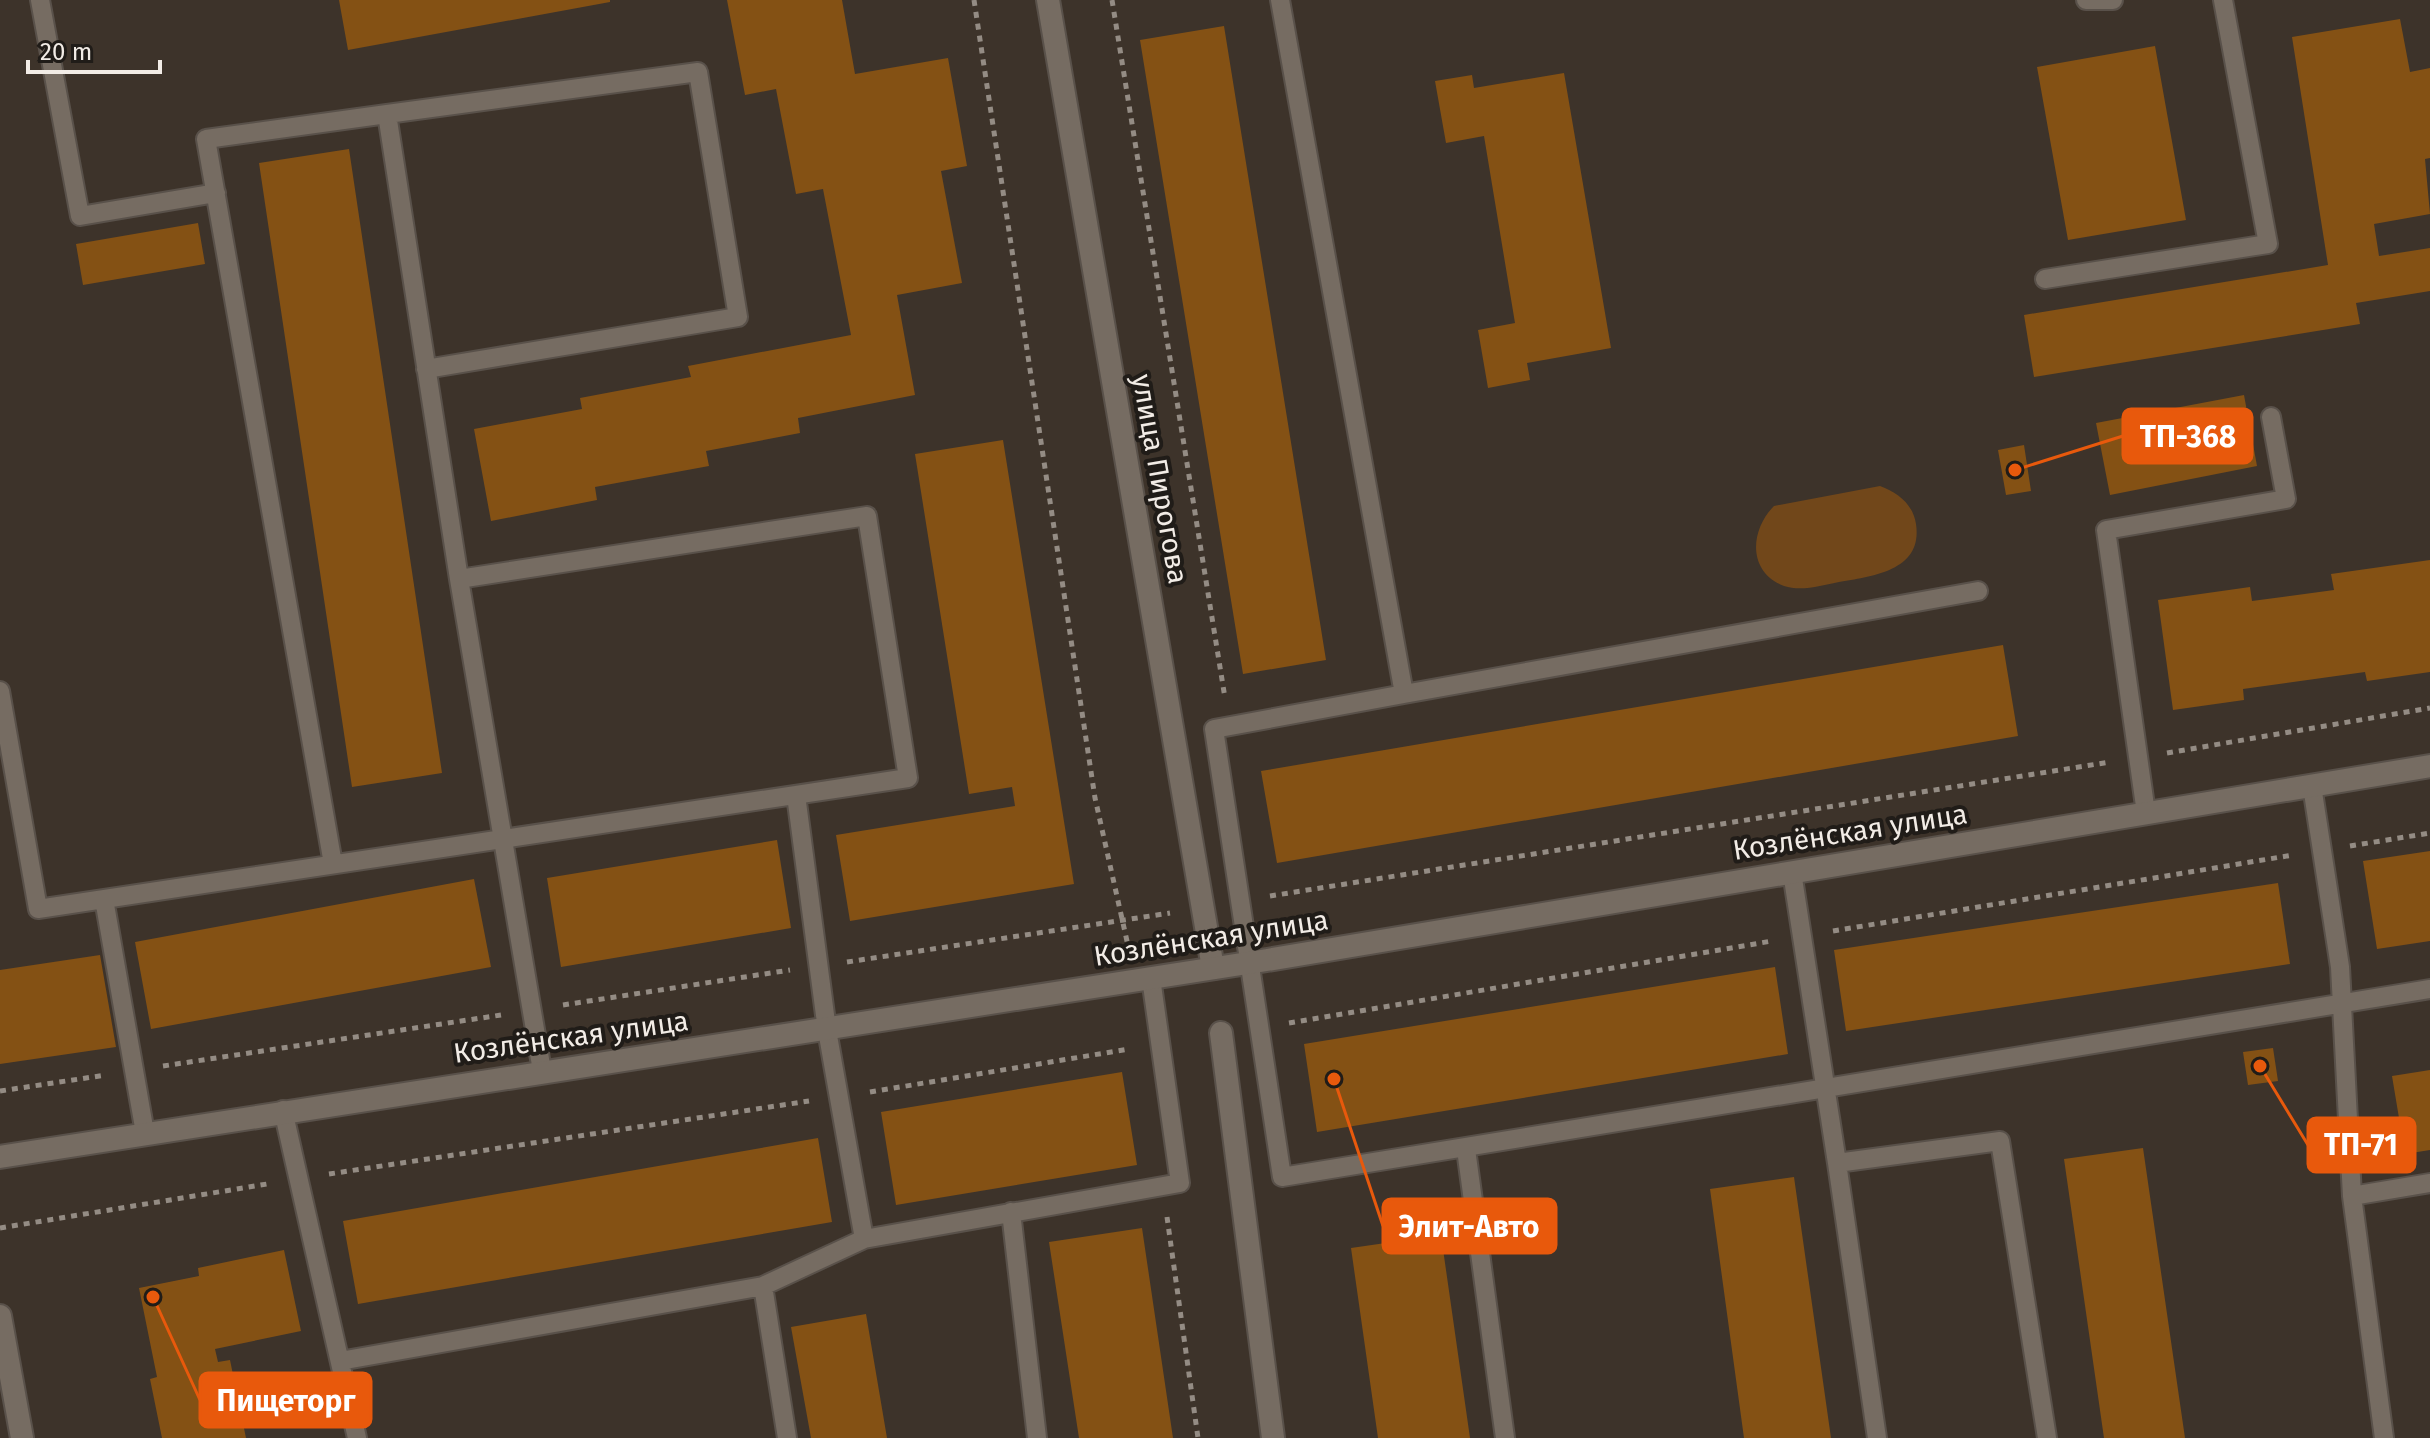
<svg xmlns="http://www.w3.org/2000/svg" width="2430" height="1438" font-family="'Fira Sans',sans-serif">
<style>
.green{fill:#71471a}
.building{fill:#845114}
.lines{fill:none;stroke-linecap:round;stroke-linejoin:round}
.service-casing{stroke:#59514a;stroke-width:22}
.pedestrian-casing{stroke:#59514a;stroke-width:26}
.minor-casing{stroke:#59514a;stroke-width:26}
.path{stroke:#948c84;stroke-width:5;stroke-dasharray:6 6;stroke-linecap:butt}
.service{stroke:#766c62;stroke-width:18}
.pedestrian{stroke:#766c62;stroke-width:22}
.minor{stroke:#766c62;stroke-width:22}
.labels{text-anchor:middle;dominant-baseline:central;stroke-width:8;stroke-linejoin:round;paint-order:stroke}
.street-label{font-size:28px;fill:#f2ece6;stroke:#201c18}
.leader{fill:none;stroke:#e8590c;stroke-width:3}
.callout-dot{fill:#e8590c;stroke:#201c18;stroke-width:3}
.callout{fill:#e8590c;stroke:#e8590c;stroke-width:3}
.callout-label{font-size:30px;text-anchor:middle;font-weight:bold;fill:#fff}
</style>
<rect width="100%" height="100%" fill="#3d332a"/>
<!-- green -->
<path class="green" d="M 1880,486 C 1898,493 1913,504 1916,524 C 1923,571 1872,576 1839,582 C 1822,585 1802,592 1784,586 C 1747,572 1750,530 1774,506 Z"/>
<!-- building -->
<path class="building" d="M 339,0 L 610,0 L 610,2 L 348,50 Z
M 727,0 L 842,0 L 855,74 L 948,58 L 967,166 L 941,171 L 962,283 L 897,295 L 915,395 L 798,418 L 800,433 L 706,451 L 709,466 L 595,487 L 597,500 L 491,521 L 474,429 L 582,409 L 580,398 L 691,377 L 688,366 L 851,335 L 823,189 L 796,194 L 776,89 L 745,95 Z
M 2400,19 L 2410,72 L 2430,68 L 2430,158 L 2425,159 L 2430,214 L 2374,224 L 2379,256 L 2430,248 L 2430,291 L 2356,303 L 2360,324 L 2034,377 L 2024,315 L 2328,265 L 2292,37 Z
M 1224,26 L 1326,660 L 1243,674 L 1140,40 Z
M 2155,46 L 2186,220 L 2068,240 L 2037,67 Z
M 1564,73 L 1611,348 L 1527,363 L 1530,380 L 1488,388 L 1478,330 L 1515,323 L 1484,136 L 1446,143 L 1435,81 L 1472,75 L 1474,88 Z
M 349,149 L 442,773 L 352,787 L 259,163 Z
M 198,223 L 205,264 L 83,285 L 76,244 Z
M 2244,395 L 2257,466 L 2110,495 L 2096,423 Z
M 1003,440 L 1074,884 L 850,921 L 836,835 L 1015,806 L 1012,787 L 969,794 L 915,454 Z
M 2024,445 L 2031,491 L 2006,495 L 1998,450 Z
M 2430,560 L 2430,672 L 2367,681 L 2365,672 L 2243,689 L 2244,700 L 2173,710 L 2158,600 L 2250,587 L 2252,601 L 2334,590 L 2331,574 Z
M 2003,645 L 2018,736 L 1277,863 L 1261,771 Z
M 777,840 L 791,928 L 561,967 L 547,878 Z
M 2430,851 L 2430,941 L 2377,949 L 2363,861 Z
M 474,879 L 491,967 L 151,1029 L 135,942 Z
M 2278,883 L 2290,964 L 1846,1031 L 1834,950 Z
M 100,955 L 116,1047 L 0,1064 L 0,970 Z
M 1775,967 L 1788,1054 L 1317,1132 L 1304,1044 Z
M 2273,1048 L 2278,1081 L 2248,1085 L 2243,1052 Z
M 2430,1070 L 2430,1150 L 2405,1154 L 2392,1076 Z
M 1122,1072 L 1137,1165 L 896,1205 L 881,1112 Z
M 818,1138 L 832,1222 L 358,1304 L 343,1221 Z
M 2143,1148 L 2185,1438 L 2104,1438 L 2064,1159 Z
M 1794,1177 L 1831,1438 L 1744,1438 L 1710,1189 Z
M 1142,1228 L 1173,1438 L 1079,1438 L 1049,1242 Z
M 1441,1235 L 1470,1438 L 1378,1438 L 1351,1248 Z
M 284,1250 L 301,1331 L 215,1349 L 218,1362 L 230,1360 L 246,1438 L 162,1438 L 150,1379 L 157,1377 L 139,1288 L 199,1276 L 198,1268 Z
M 866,1314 L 887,1438 L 811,1438 L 791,1327 Z"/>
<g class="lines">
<defs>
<path id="service" d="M 40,0 L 80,216 L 216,193
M 1280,0 L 1404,694 L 1214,729 L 1282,1177 L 2430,989
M 2086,0 L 2113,0
M 387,114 L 698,72 L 738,317 L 426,369
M 2045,279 L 2268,244 L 2223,0
M 0,691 L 38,909 L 908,778 L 867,516 L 459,579
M 1404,694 L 1978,591
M 2312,786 L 2340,967 L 2352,1196 L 2384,1438
M 2146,813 L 2106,530 L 2286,499 L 2271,417
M 333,864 L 206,139 L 387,114 L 459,579 L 542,1071
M 1792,872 L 1837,1163 L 2000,1141 L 2047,1438
M 104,899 L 145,1133
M 283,1110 L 357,1438
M 1466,1149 L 1505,1438
M 1837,1163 L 1877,1438
M 2352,1196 L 2430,1183
M 1011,1212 L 1037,1438
M 864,1239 L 1180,1183 L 1151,978
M 763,1286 L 787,1438
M 340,1361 L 763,1286 L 864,1239 L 827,1030 L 796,795"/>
<path id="pedestrian" d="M 1048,0 L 1213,968
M 1221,1033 L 1273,1438"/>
<path id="minor" d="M 0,1157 L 1267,960 L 2430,766
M 0,1316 L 22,1438"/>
</defs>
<!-- service casing -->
<use href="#service" class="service-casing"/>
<!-- pedestrian casing -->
<use href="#pedestrian" class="pedestrian-casing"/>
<!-- minor casing -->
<use href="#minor" class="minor-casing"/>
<!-- path -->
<path class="path" d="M 974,0 L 1095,798 L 1129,950
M 1112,0 L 1225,698
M 2167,753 L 2430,708
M 2350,846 L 2430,833
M 1270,896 L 2110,762
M 1833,931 L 2293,855
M 847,962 L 1170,913
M 563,1005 L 790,970
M 1289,1023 L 1772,941
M 163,1066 L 501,1015
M 0,1091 L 106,1075
M 870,1092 L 1129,1049
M 329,1174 L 809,1101
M 1167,1217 L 1198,1438
M 0,1228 L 267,1184"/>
<!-- service -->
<use href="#service" class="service"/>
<!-- pedestrian -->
<use href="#pedestrian" class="pedestrian"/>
<!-- minor -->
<use href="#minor" class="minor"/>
</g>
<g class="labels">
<!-- street labels -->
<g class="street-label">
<text transform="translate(1160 479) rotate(80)">улица Пирогова</text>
<text transform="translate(1850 832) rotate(-9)">Козлёнская улица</text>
<text transform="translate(1211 938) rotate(-9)">Козлёнская улица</text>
<text transform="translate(571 1037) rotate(-8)">Козлёнская улица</text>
</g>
</g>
<!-- callouts -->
<path class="leader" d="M2015 470L2123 436M2260 1066L2308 1145M1334 1079L1383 1226M153 1297L200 1400"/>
<g class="callout-dot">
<circle cx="2015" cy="470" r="8"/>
<circle cx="2260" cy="1066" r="8"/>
<circle cx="1334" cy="1079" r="8"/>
<circle cx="153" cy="1297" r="8"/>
</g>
<g class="callout">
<rect x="2123" y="409" width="129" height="54" rx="8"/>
<rect x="2308" y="1118" width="107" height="54" rx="8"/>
<rect x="1383" y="1199" width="173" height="54" rx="8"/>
<rect x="200" y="1373" width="171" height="54" rx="8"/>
</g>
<g class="callout-label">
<text x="2188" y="447">ТП-368</text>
<text x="2361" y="1155">ТП-71</text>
<text x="1469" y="1237">Элит-Авто</text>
<text x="286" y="1411">Пищеторг</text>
</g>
<!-- scale -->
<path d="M28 60v12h132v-12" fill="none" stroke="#f2ece6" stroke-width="4"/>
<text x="40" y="60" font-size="24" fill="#f2ece6" stroke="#201c18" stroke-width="6" paint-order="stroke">20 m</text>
</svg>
